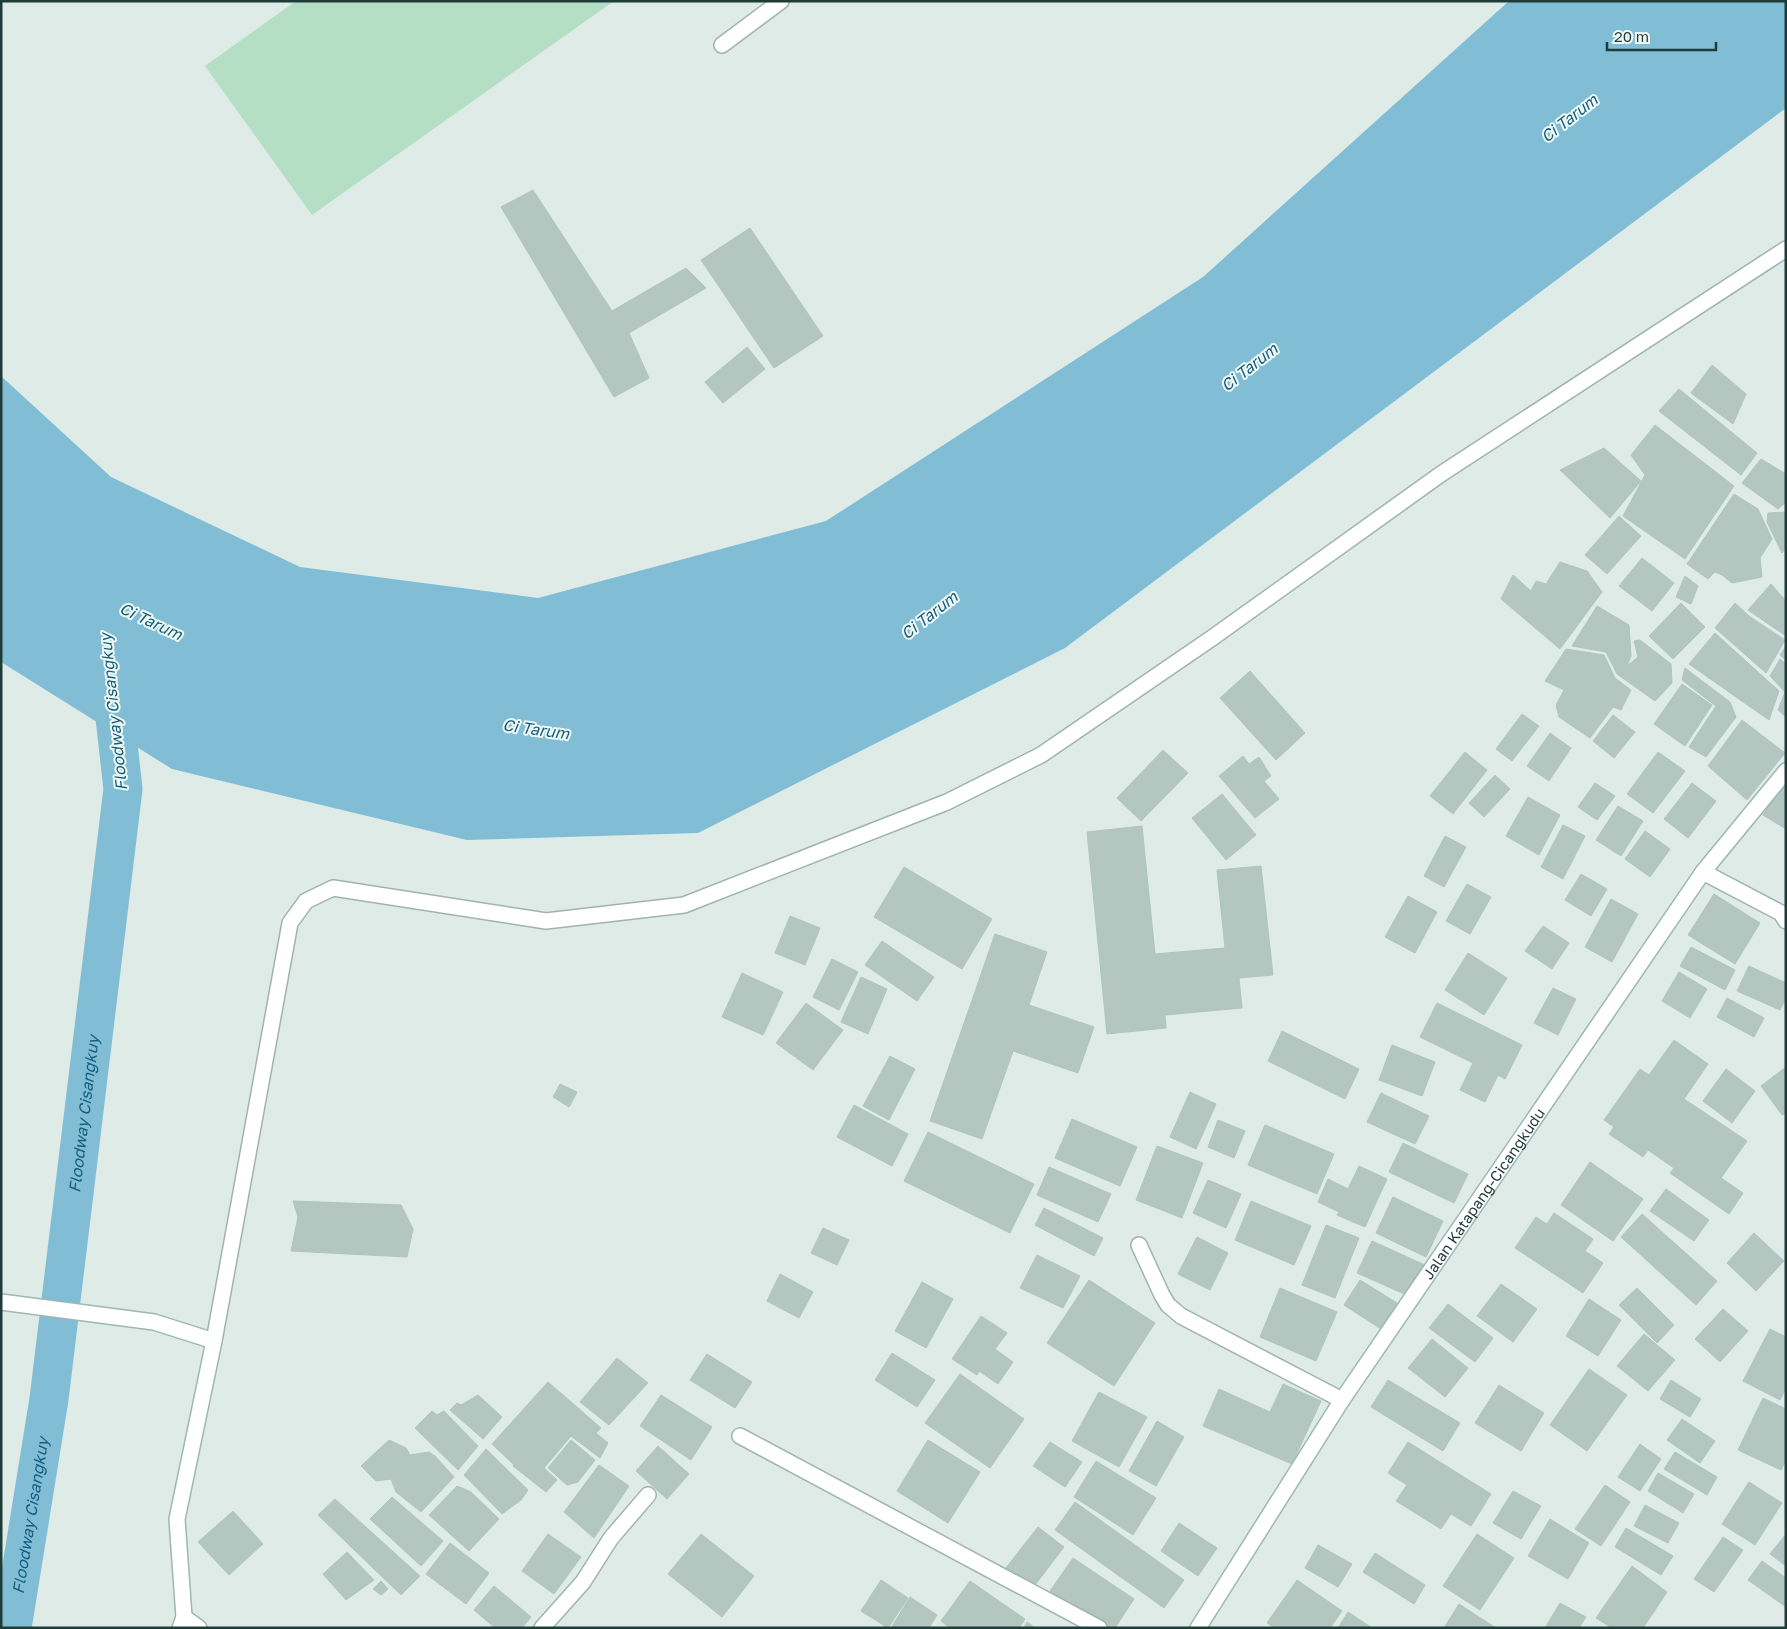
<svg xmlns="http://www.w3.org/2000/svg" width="1787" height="1629" font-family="'Golos Text',sans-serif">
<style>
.green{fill:#b5dfc5}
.water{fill:#81bed6}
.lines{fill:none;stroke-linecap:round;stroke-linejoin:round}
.canal{stroke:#81bed6;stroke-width:39}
.building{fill:#b4c6c0;stroke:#b0c5bf}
.lane-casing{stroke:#a1b3af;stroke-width:18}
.street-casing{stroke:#a1b3af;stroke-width:18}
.secondary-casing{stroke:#9cb8b1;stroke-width:18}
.lane{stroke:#fff;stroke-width:15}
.street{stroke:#fff;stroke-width:15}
.secondary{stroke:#fff;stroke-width:15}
.labels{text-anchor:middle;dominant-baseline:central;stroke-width:4;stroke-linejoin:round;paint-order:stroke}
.street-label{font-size:15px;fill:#1e3c38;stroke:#eff8f4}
.water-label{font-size:16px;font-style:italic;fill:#145e7d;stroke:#eff8f4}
</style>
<rect width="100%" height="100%" fill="#deebe7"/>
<!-- green -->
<path class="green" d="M 296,1 L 614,1 L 312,215 L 205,66 Z"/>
<!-- water -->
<path class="water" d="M 1509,1 L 1786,1 L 1786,108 L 1065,648 L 698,833 L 467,840 L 172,769 L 1,662 L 1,376 L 111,477 L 300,567 L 538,598 L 826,521 L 1203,277 Z"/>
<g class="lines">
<!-- canal -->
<path class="canal" id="s1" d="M 12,1628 L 49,1399 L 123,789 L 111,682"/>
</g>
<!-- building -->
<path class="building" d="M 533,190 L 612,311 L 686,268 L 706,288 L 629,333 L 649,378 L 614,397 L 501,207 Z
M 750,228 L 823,336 L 774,368 L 701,260 Z
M 747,347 L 765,369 L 723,403 L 705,382 Z
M 1712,365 L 1746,394 L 1733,424 L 1691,393 Z
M 1679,389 L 1757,453 L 1741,475 L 1659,411 Z
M 1655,425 L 1734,486 L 1685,559 L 1623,516 L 1645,475 L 1631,455 Z
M 1604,448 L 1641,481 L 1610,518 L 1560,470 Z
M 1761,459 L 1786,474 L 1786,502 L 1778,509 L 1742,483 Z
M 1734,494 L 1758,509 L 1772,539 L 1760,558 L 1762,577 L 1732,583 L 1722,575 L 1715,572 L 1708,579 L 1687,564 Z
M 1786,512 L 1786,547 L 1782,553 L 1767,522 L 1768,513 Z
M 1619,516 L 1641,536 L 1607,574 L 1585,555 Z
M 1642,558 L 1674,583 L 1652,611 L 1619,586 Z
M 1560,562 L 1587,571 L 1602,592 L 1560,649 L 1501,599 L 1513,575 L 1531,591 L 1536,581 L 1546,584 Z
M 1685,576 L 1698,586 L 1691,604 L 1676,597 Z
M 1771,584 L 1786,601 L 1786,636 L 1748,610 Z
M 1681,603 L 1705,627 L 1673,659 L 1649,636 Z
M 1735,603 L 1749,616 L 1785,640 L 1766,673 L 1715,628 Z
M 1597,606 L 1629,625 L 1631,656 L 1627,666 L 1617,674 L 1606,652 L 1572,646 Z
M 1715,633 L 1779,691 L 1769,720 L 1689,664 Z
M 1640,640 L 1671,664 L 1672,683 L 1655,701 L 1617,674 L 1638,657 L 1634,641 Z
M 1786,646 L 1786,660 L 1780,655 Z
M 1566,649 L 1604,655 L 1615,678 L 1631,690 L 1621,710 L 1613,707 L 1590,738 L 1559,717 L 1556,705 L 1564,690 L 1545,681 Z
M 1780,659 L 1786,664 L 1786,717 L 1778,710 L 1785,692 L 1770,676 Z
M 1685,668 L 1730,702 L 1736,717 L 1706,757 L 1689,747 L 1716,706 L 1682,680 Z
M 1250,671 L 1305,733 L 1276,760 L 1220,698 Z
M 1682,684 L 1712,705 L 1685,746 L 1654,724 Z
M 1522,714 L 1539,726 L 1512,761 L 1496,749 Z
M 1613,715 L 1635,732 L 1614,758 L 1593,741 Z
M 1742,720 L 1785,753 L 1747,800 L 1708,766 Z
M 1550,733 L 1571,748 L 1549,781 L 1527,766 Z
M 1163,750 L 1188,773 L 1141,821 L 1117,798 Z
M 1465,752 L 1487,770 L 1453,814 L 1430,796 Z
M 1658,752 L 1685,771 L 1653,813 L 1627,794 Z
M 1243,756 L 1249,764 L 1259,757 L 1271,776 L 1264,781 L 1279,799 L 1255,818 L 1219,776 Z
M 1495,775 L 1510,789 L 1484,817 L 1469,803 Z
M 1595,783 L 1615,796 L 1597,820 L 1578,807 Z
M 1692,783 L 1716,801 L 1688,838 L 1664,819 Z
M 1783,783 L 1786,784 L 1786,829 L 1763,815 Z
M 1222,794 L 1256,835 L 1226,860 L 1192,818 Z
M 1528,797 L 1560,815 L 1539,855 L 1506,836 Z
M 1618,806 L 1643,821 L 1621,856 L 1596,840 Z
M 1563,825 L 1585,836 L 1563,879 L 1541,867 Z
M 1142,826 L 1155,954 L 1225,948 L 1217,870 L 1261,866 L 1273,975 L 1239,978 L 1242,1008 L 1165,1015 L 1166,1028 L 1107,1034 L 1087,832 Z
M 1645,831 L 1670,849 L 1650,877 L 1625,859 Z
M 1445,836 L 1466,847 L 1444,887 L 1424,876 Z
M 904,867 L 992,919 L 962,969 L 874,917 Z
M 1581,874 L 1607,889 L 1591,916 L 1565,900 Z
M 1467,884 L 1491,897 L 1470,934 L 1446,921 Z
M 1714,894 L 1760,923 L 1735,964 L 1688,935 Z
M 1408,896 L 1437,912 L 1415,953 L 1385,937 Z
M 1611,899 L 1638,914 L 1612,962 L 1585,947 Z
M 790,916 L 820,928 L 805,965 L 775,953 Z
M 1543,926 L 1569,943 L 1552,969 L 1525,951 Z
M 995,934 L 1047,952 L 1029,1005 L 1094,1027 L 1078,1073 L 1013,1051 L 982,1139 L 930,1121 Z
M 882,941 L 934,977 L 917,1001 L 865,965 Z
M 1691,947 L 1735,970 L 1725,990 L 1680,966 Z
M 1468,953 L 1507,978 L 1484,1015 L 1445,990 Z
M 832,959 L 858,972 L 839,1010 L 813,997 Z
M 1749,966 L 1786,983 L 1786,998 L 1780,1010 L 1737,991 Z
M 1679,972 L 1707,989 L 1690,1018 L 1662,1001 Z
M 742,973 L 783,992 L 763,1035 L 722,1017 Z
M 861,977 L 887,989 L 868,1034 L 841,1022 Z
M 1553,988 L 1576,999 L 1558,1035 L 1534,1023 Z
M 1727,998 L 1764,1018 L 1754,1037 L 1717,1017 Z
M 806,1003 L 843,1030 L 813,1070 L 776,1043 Z
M 1437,1003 L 1522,1045 L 1505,1079 L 1498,1075 L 1485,1102 L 1460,1090 L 1473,1063 L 1420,1037 Z
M 1282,1031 L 1359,1069 L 1345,1099 L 1268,1061 Z
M 1674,1040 L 1708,1064 L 1684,1099 L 1747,1141 L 1721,1178 L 1743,1193 L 1729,1214 L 1670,1173 L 1674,1168 L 1648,1150 L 1643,1157 L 1609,1134 L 1614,1127 L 1604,1120 L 1640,1069 L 1649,1075 Z
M 1392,1045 L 1435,1062 L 1422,1096 L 1379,1080 Z
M 890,1056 L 915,1069 L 889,1120 L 863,1106 Z
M 1786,1067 L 1786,1113 L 1782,1115 L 1761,1086 Z
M 1726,1069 L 1755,1091 L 1732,1123 L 1703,1101 Z
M 560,1084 L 577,1092 L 569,1107 L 553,1097 Z
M 1190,1092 L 1216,1104 L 1196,1149 L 1170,1137 Z
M 1381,1093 L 1429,1116 L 1415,1144 L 1367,1122 Z
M 854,1105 L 908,1134 L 892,1166 L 837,1137 Z
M 1072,1119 L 1137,1147 L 1120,1186 L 1055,1158 Z
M 1218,1120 L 1245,1131 L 1234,1158 L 1208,1147 Z
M 1265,1125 L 1334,1154 L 1317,1194 L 1248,1165 Z
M 928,1132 L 1034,1184 L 1010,1233 L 904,1181 Z
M 1403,1143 L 1468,1174 L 1454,1203 L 1389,1172 Z
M 1157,1146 L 1203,1163 L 1182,1218 L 1136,1200 Z
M 1590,1162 L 1643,1199 L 1613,1241 L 1561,1205 Z
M 1359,1166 L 1387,1179 L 1365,1227 L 1337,1215 L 1339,1212 L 1318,1202 L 1328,1179 L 1348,1189 Z
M 1049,1167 L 1111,1194 L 1098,1222 L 1037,1195 Z
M 1208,1180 L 1241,1194 L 1226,1228 L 1193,1213 Z
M 1666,1189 L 1709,1220 L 1694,1241 L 1650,1211 Z
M 1393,1197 L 1443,1221 L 1426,1257 L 1376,1233 Z
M 293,1201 L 401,1205 L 413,1229 L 407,1257 L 291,1251 L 298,1217 Z
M 1251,1201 L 1311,1226 L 1294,1265 L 1235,1240 Z
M 1044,1208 L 1103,1238 L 1094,1256 L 1035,1225 Z
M 1554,1213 L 1593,1239 L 1585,1251 L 1603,1263 L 1583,1293 L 1515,1248 L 1536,1217 L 1547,1224 Z
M 1642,1214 L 1717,1281 L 1696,1305 L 1621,1237 Z
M 1326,1225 L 1359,1238 L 1335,1298 L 1302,1285 Z
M 823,1228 L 849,1240 L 837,1265 L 811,1253 Z
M 1754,1233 L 1784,1261 L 1756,1291 L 1727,1263 Z
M 1197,1237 L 1228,1253 L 1210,1290 L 1178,1274 Z
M 1372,1241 L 1425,1265 L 1411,1297 L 1357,1273 Z
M 1037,1255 L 1080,1276 L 1063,1308 L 1020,1288 Z
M 780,1274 L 813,1292 L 799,1318 L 767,1301 Z
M 1089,1280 L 1155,1323 L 1114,1386 L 1047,1343 Z
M 1360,1280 L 1397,1303 L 1381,1329 L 1344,1305 Z
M 922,1282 L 953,1299 L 926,1348 L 895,1331 Z
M 1501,1284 L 1537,1309 L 1513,1342 L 1477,1316 Z
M 1280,1288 L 1337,1312 L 1316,1361 L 1260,1337 Z
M 1637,1288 L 1674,1325 L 1657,1343 L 1619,1305 Z
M 1589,1299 L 1621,1320 L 1598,1356 L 1566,1336 Z
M 1448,1304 L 1493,1338 L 1475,1362 L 1429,1328 Z
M 1723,1309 L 1748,1331 L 1720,1362 L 1695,1339 Z
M 981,1316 L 1007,1333 L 995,1349 L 1013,1362 L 998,1384 L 979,1371 L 977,1375 L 952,1359 Z
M 1770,1329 L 1786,1337 L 1786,1388 L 1780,1400 L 1743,1381 Z
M 1644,1334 L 1675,1360 L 1648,1391 L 1617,1366 Z
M 1432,1339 L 1468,1368 L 1445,1397 L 1408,1368 Z
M 892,1353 L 935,1380 L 917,1407 L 875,1380 Z
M 707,1354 L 752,1382 L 735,1408 L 690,1380 Z
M 617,1358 L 648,1383 L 609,1425 L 580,1402 Z
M 1589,1369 L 1627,1395 L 1587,1451 L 1550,1425 Z
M 960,1374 L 1024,1419 L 990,1468 L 925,1423 Z
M 1388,1380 L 1460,1423 L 1443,1451 L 1371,1407 Z
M 1671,1380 L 1701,1399 L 1690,1417 L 1660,1399 Z
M 548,1382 L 601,1428 L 596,1433 L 608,1443 L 600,1458 L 571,1436 L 544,1468 L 557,1480 L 546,1492 L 513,1466 L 514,1465 L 492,1444 Z
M 1283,1384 L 1321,1401 L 1292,1464 L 1203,1426 L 1219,1389 L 1270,1412 Z
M 1499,1385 L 1544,1413 L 1521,1451 L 1475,1423 Z
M 1099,1392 L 1147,1417 L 1119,1467 L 1072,1441 Z
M 478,1395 L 502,1417 L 483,1439 L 450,1410 L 457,1403 L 461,1405 Z
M 661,1395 L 712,1427 L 691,1460 L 640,1426 Z
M 1763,1398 L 1786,1409 L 1786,1460 L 1781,1470 L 1738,1450 Z
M 432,1411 L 437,1415 L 444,1411 L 478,1446 L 458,1470 L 415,1428 Z
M 1682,1419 L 1715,1441 L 1700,1463 L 1667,1440 Z
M 1157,1421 L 1184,1437 L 1156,1486 L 1129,1471 Z
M 389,1440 L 406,1448 L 410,1455 L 429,1452 L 435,1456 L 454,1477 L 421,1512 L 396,1492 L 391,1479 L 376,1481 L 361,1466 Z
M 571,1440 L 595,1460 L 578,1482 L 567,1485 L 548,1468 Z
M 928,1440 L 980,1472 L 948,1523 L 897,1491 Z
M 1050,1442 L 1082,1462 L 1065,1487 L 1033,1466 Z
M 1408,1442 L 1491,1494 L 1471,1526 L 1451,1514 L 1441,1529 L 1396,1501 L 1407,1485 L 1388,1473 Z
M 1640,1444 L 1661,1459 L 1640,1491 L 1618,1477 Z
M 658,1446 L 689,1474 L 667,1499 L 636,1471 Z
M 486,1449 L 528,1490 L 521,1500 L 502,1514 L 464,1475 Z
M 1675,1452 L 1717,1477 L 1707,1495 L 1664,1469 Z
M 1096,1461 L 1156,1498 L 1133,1535 L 1074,1497 Z
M 599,1465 L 629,1486 L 594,1538 L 564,1512 Z
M 1658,1473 L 1694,1494 L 1683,1513 L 1648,1491 Z
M 1749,1482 L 1782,1503 L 1755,1545 L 1722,1524 Z
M 1605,1485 L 1630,1502 L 1601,1546 L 1575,1529 Z
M 457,1486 L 471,1492 L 499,1519 L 469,1551 L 429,1515 Z
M 1513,1491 L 1541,1506 L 1521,1539 L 1493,1523 Z
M 392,1497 L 443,1541 L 421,1566 L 370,1519 Z
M 335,1499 L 420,1576 L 401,1595 L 318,1515 Z
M 1075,1502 L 1184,1580 L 1164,1608 L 1055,1530 Z
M 1645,1505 L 1679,1523 L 1668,1543 L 1634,1526 Z
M 233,1511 L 263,1544 L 229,1575 L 198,1542 Z
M 1550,1519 L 1589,1543 L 1568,1579 L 1528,1556 Z
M 1179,1523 L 1217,1548 L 1198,1576 L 1161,1551 Z
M 1038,1527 L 1064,1547 L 1032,1589 L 1005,1569 Z
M 1626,1528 L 1673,1556 L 1661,1575 L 1615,1547 Z
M 548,1534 L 581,1557 L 554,1594 L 522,1571 Z
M 701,1534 L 754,1576 L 722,1617 L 668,1574 Z
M 1477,1534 L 1514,1558 L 1480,1610 L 1443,1586 Z
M 1786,1534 L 1786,1566 L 1770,1554 Z
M 1723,1537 L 1743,1550 L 1714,1592 L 1694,1579 Z
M 450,1543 L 489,1573 L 466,1604 L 426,1574 Z
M 1318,1545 L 1352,1564 L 1338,1587 L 1305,1568 Z
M 347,1552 L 374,1580 L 346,1600 L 323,1574 Z
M 1375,1553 L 1425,1585 L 1414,1604 L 1363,1572 Z
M 1073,1558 L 1134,1599 L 1115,1628 L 1104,1628 L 1050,1591 Z
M 1762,1561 L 1786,1578 L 1786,1607 L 1748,1580 Z
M 1632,1566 L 1667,1592 L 1643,1628 L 1612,1628 L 1596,1618 Z
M 881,1580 L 908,1598 L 888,1628 L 861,1611 Z
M 1297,1580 L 1342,1611 L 1330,1628 L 1275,1628 L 1267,1623 Z
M 381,1581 L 388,1589 L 381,1595 L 373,1589 Z
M 970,1581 L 1025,1619 L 1019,1628 L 950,1628 L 941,1621 Z
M 494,1586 L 531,1617 L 522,1628 L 495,1628 L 474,1610 Z
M 910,1597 L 937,1615 L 929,1628 L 891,1628 Z
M 1560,1603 L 1586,1617 L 1579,1628 L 1545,1628 Z
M 1459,1604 L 1496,1628 L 1444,1628 Z
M 1348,1612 L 1372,1628 L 1338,1628 Z
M 1027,1622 L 1035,1628 L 1024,1628 Z"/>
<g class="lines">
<defs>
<path id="lane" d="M 722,45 L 781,1"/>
<path id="street" d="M 1703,872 L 1781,913 L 1786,921
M 1139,1245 L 1162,1295 L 1168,1305 L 1181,1316 L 1342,1400
M 214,1341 L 290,923 L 306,901 L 333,888 L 546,921 L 684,905 L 947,802 L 1041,755 L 1212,638 L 1441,474 L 1786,249
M 740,1436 L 1099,1628
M 180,1628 L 184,1617
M 542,1628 L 583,1582 L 611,1538 L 648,1495"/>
<g id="secondary">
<path d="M 1,1302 L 154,1322 L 214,1341 L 177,1519 L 184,1617 L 199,1628"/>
<path id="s2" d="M 1198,1628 L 1342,1400 L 1703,872 L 1786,771"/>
</g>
</defs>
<!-- lane casing -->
<use href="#lane" class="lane-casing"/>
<!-- street casing -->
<use href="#street" class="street-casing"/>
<!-- secondary casing -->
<use href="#secondary" class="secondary-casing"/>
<!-- lane -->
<use href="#lane" class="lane"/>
<!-- street -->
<use href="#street" class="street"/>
<!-- secondary -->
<use href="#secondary" class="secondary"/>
</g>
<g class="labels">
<!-- street labels -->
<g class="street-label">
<text stroke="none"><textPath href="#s2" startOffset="520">Jalan Katapang-Cicangkudu</textPath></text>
</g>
<!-- water labels -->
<g class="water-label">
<text transform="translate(1569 118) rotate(-38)">Ci Tarum</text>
<text transform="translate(1249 367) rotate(-38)">Ci Tarum</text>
<text transform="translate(929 615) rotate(-38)">Ci Tarum</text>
<text transform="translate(151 621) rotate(25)">Ci Tarum</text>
<text transform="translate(113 712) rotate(-96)">Floodway Cisangkuy</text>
<text transform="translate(536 729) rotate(8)">Ci Tarum</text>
<text stroke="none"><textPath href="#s1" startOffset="519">Floodway Cisangkuy</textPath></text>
<text stroke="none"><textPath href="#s1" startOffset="114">Floodway Cisangkuy</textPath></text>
</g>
</g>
<!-- border -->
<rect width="1787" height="1629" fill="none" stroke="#1e3c38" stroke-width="5"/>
<!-- scale -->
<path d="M1607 42v8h109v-8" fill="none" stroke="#1e3c38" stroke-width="2.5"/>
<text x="1614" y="42" font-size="15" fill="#1e3c38" stroke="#eff8f4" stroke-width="4" paint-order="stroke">20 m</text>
</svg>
